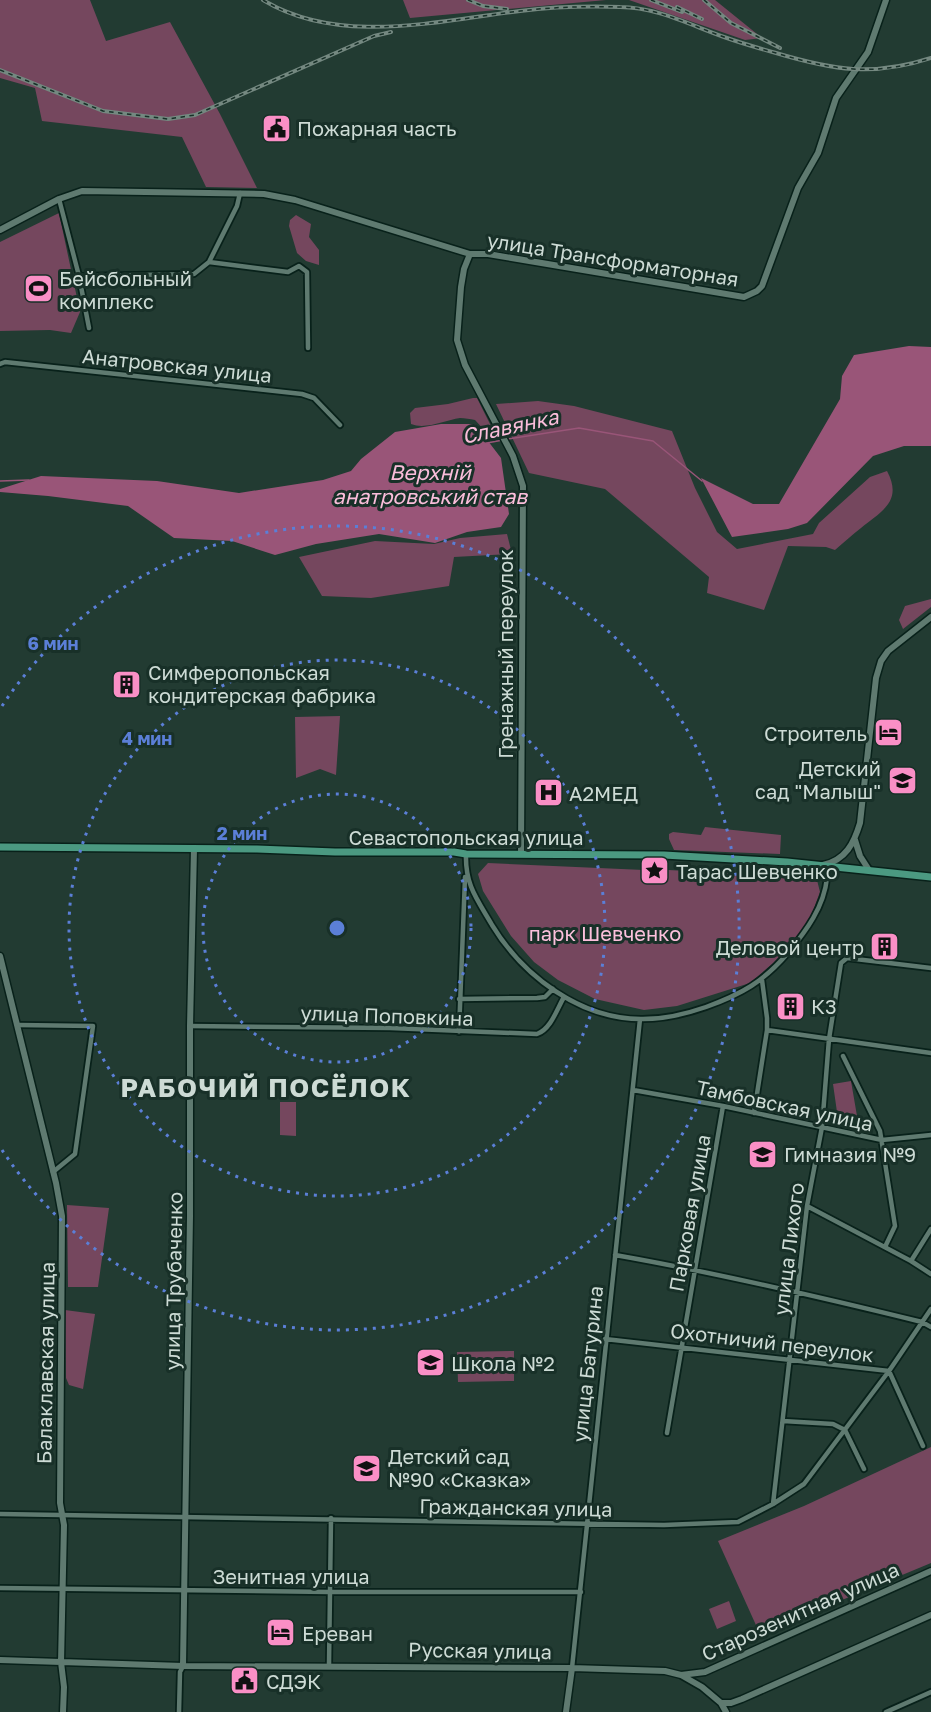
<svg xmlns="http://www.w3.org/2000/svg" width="931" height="1712" font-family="'Golos Text',sans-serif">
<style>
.green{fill:#75475e}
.water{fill:#995578}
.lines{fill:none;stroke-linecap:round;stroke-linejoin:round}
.stream{stroke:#995578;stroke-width:1.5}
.street-casing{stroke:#08211a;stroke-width:8}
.secondary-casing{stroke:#08211a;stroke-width:9}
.primary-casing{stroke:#08211a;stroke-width:10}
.street{stroke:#5f7a70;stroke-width:4.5}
.secondary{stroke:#5f7a70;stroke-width:6}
.primary{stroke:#4b9981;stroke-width:7}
.rail-casing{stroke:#748880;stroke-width:4}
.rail{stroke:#183028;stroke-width:1.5;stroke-dasharray:4.5;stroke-linecap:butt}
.ring{fill:none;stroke:#5b7fd7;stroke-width:3;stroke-dasharray:3 6}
.labels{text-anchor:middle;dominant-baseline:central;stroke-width:6;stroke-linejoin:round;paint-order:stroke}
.poi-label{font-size:20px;fill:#cddbd5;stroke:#183028;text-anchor:start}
.street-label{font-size:20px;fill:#cddbd5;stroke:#183028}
.park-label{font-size:20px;fill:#fcc0dc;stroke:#183028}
.water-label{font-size:21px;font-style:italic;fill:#fabdda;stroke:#183028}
.district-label{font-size:26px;font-weight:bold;letter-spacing:1.5px;fill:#cddbd5;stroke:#183028}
.centre{fill:#5b7fd7;stroke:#183028;stroke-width:3}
.ring-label{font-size:18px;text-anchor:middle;font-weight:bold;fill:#5b7fd7;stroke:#183028;stroke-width:6;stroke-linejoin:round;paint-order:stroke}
</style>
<rect width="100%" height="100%" fill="#223b32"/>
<!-- green -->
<path class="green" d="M 0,0 L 90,0 L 106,41 L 170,22 L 220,114 L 257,188 L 206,187 L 182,137 L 42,121 L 35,88 L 0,78 Z
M 403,0 L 606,0 L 410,18 Z
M 629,0 L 715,0 L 762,38 L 745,40 Z
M 59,213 L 80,312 L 71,333 L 50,330 L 0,331 L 0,242 Z
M 296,215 L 311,224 L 309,237 L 319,250 L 319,265 L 306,261 L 297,253 L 289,226 L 290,220 Z
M 473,398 L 477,398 L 492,428 L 487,433 L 475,420 C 470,419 465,418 460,418 C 445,420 426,430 411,424 L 410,413 L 415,408 L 448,404 Z
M 538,401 L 574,406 L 672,431 L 695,488 L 717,532 L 737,549 L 813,534 L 819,523 L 870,477 L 887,471 C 903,501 882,511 861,528 C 852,535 844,542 835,550 L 826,547 L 788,546 L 764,610 L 707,593 L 709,577 L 605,489 L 529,473 L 496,404 Z
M 507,534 L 512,554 L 454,557 L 449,586 L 371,598 L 322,596 L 299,557 L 375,541 L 434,544 L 460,538 Z
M 931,599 L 931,607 L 903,629 L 899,620 L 905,606 Z
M 340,716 L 336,775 L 320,769 L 296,778 L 295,717 Z
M 705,827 L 781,835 L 780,854 L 674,850 L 669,839 L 669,834 L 673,832 L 701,835 Z
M 488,863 L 644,870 L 644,881 L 667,882 L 668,870 L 809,877 L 817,880 L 820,892 L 810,919 L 795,941 L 772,964 L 750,983 L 677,1006 L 644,1010 L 595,999 L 558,980 L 534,962 L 511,936 L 483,891 L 478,874 Z
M 851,1081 L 857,1116 L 838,1119 L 833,1084 Z
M 280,1102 L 296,1102 L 296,1136 L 280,1135 Z
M 67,1205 L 109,1208 L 98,1287 L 68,1287 Z
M 65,1310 L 95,1314 L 83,1389 L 69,1385 L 66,1378 Z
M 514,1351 L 514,1381 L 458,1382 L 457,1352 Z
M 931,1447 L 931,1563 L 760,1634 L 718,1541 L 804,1506 Z
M 729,1601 L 736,1621 L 717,1629 L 709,1609 Z"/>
<!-- water -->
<path class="water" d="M 909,346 L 931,347 L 931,446 L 904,446 L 873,456 L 807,523 L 788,529 L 732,537 L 701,478 L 753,504 L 779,504 L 840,399 L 842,376 L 854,355 Z
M 441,424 L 475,424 L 501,458 L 509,514 L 501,527 L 467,532 L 435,543 L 379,534 L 316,544 L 275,555 L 232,541 L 174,538 L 128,506 L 48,496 L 0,492 L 0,489 L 41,476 L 157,481 L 239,493 L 323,480 L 351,471 L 361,459 L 395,432 Z"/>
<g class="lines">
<!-- stream -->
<path class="stream" d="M 508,439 L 579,428 L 653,441 L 702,481
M 487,443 L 503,440
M 0,481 L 29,480"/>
<defs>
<path id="street" d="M 59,199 L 79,276 L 89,328
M 209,262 L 288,272 L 299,266 L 307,272 L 308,348
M 79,276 L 194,274 L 209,262 L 237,206 L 240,193
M 0,364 L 5,362 L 302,394 L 314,398 L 340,425
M 466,854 C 465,885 477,899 492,925 C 523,976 581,1020 643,1019 C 664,1019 686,1014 706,1007 C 742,994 763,982 788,953 C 806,931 824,907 827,878 L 818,866
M 459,999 L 537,998 L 545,997 L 553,989
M 18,1025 L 93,1026 L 75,1154 L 53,1172
M 190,1026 L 390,1028 L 537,1034 C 551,1029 557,1009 564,997
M 767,1030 L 931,1053
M 459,1032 L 465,877
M 843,1056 L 880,1131 L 895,1226 L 885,1247
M 633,1090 L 723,1106 L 882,1140 L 931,1135
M 754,1113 L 767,1030 L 767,1018 L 762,980
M 807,1206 L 911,1261 L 931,1274
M 615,1255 C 718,1273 820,1297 922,1322 L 931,1327
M 911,1261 L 931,1229
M 605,1339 L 889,1371 L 923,1446
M 783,1421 L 833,1424 L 845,1430 L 864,1469
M 667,1433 L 723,1106
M 773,1504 L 807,1206 L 822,1127 L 829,1039 L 841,963 L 847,958 L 931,968
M 0,1514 L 664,1525 L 738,1522 L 773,1504 L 804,1484 L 889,1371 L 931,1309
M 0,1588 L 329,1592 L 581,1592
M 329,1665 L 331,1518
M 572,1668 L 640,1019
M 179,1712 L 180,1672 L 183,1666
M 886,1712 L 931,1692"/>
<path id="secondary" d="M 0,230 L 59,199 L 82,191 L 264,194 L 295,200 L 470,254 L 488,254 L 744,297 L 757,291 L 762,286 L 798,188 L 818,153 L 836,98 L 868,52 L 886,0
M 470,254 L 464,269 L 461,287 L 457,340 L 465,365 L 513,456 L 523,486 L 521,854
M 855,840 L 860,856 L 869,870
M 823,865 C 846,860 854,843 860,823 L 876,678 L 881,661 L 888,651 L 931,617
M 0,956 L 56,1183 L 62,1216 L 60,1503 L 64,1525 L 61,1662 L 64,1687 L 63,1712
M 0,1660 L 183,1666 L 572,1668 L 665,1671 L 681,1675 L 702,1687 L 721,1703 L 726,1712
M 183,1666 L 190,1216 L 190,1026 L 194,849
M 681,1675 L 705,1672 L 931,1571
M 721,1703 L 731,1703 L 742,1699 L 931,1615
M 566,1712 L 572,1668"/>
<path id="primary" d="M 0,847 L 257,849 L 335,852 L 454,852 L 466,854 L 664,855 L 787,862 L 931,877"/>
</defs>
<!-- street casing -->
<use href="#street" class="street-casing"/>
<!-- secondary casing -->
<use href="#secondary" class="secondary-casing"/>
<!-- primary casing -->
<use href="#primary" class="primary-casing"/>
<!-- street -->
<use href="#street" class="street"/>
<!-- secondary -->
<use href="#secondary" class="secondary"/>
<!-- primary -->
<use href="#primary" class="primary"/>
<defs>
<path id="rail" d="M 263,0 C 339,46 437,21 520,11 C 552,7 587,6 620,7 C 656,7 690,25 724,37 C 741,43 758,48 776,53 C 833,70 873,77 931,58
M 468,0 L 483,6 L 507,9
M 651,0 L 682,12
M 704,0 L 731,23 L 780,48
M 677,7 L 702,19
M 0,70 L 103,111 L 168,119 L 195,115 L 374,36 L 391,32"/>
</defs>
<!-- rail casing -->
<use href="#rail" class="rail-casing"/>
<!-- rail -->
<use href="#rail" class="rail"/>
</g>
<!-- distance rings -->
<g class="ring">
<circle cx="337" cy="928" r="134"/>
<circle cx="337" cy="928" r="268"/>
<path d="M2 706A402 402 0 1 1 2 1150"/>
</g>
<!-- icons -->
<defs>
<symbol id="civic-square" viewBox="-11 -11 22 22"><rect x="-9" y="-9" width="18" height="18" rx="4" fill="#fa8fc6" stroke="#183028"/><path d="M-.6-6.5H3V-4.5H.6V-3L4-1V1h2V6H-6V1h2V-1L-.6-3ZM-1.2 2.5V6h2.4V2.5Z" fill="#111"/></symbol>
<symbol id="stadium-square" viewBox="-11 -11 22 22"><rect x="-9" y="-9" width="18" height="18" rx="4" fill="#fa8fc6" stroke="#183028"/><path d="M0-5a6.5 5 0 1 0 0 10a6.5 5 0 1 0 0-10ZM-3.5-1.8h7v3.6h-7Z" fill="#111"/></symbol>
<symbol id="building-square" viewBox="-11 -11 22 22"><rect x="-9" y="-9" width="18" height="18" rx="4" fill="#fa8fc6" stroke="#183028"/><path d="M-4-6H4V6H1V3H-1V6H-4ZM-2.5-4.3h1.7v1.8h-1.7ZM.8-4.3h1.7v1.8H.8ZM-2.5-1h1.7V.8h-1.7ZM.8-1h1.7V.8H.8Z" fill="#111"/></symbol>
<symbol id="hotel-square" viewBox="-11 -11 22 22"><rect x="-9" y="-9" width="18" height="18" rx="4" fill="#fa8fc6" stroke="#183028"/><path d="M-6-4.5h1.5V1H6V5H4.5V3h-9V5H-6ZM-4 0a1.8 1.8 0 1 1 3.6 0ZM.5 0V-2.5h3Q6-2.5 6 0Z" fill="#111"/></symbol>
<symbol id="school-square" viewBox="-11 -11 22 22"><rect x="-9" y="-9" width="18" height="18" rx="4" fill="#fa8fc6" stroke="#183028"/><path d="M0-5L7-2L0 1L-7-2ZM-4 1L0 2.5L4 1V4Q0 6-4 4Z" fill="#111"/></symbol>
<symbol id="hospital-square" viewBox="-11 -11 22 22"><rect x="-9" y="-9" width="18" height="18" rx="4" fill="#fa8fc6" stroke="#183028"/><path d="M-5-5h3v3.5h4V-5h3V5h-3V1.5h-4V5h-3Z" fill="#111"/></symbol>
<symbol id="sight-square" viewBox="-11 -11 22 22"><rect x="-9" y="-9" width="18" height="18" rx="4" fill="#fa8fc6" stroke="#183028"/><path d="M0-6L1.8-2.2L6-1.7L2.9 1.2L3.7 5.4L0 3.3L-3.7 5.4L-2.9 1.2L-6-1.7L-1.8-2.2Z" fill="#111"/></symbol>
</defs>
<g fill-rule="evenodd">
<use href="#civic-square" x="260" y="112" width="33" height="33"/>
<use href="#stadium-square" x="22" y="272" width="33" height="33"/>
<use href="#building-square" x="110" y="668" width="33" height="33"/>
<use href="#hotel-square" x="872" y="716" width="33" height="33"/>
<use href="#school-square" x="886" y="764" width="33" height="33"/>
<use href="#hospital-square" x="532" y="776" width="33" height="33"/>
<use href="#sight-square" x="638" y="854" width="33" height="33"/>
<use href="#building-square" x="868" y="930" width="33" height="33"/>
<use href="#building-square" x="774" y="990" width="33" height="33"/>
<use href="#school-square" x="746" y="1138" width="33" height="33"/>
<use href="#school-square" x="414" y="1346" width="33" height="33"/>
<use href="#school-square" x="350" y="1452" width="33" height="33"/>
<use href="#hotel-square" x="264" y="1616" width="33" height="33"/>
<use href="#civic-square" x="228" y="1664" width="33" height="33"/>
</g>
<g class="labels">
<!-- poi labels -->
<g class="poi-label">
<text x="297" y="128">Пожарная часть</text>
<text x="59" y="278">Бейсбольный<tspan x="59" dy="23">комплекс</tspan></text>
<text x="148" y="672">Симферопольская<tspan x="148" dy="23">кондитерская фабрика</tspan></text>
<text x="867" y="733" text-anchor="end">Строитель</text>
<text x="881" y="768" text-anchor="end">Детский<tspan x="881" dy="23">сад "Малыш"</tspan></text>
<text x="569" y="793">А2МЕД</text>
<text x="676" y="871">Тарас Шевченко</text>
<text x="864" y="947" text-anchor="end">Деловой центр</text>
<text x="811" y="1006">К3</text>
<text x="784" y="1154">Гимназия №9</text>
<text x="451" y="1363">Школа №2</text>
<text x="388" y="1456">Детский сад<tspan x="388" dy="23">№90 «Сказка»</tspan></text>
<text x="302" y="1633">Ереван</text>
<text x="266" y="1681">СДЭК</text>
</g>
<!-- street labels -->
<g class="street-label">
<text transform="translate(613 259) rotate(9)">улица Трансформаторная</text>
<text transform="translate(177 365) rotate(6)">Анатровская улица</text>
<text transform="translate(505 654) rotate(-90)">Гренажный переулок</text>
<text x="466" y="837">Севастопольская улица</text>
<text transform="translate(387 1015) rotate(2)">улица Поповкина</text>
<text transform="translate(785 1105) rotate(12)">Тамбовская улица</text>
<text transform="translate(689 1213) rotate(-80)">Парковая улица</text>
<text transform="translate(788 1249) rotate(-83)">улица Лихого</text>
<text transform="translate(173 1281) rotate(-89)">улица Трубаченко</text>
<text transform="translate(772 1342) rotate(7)">Охотничий переулок</text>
<text transform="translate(45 1363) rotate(-89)">Балаклавская улица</text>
<text transform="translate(587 1364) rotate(-84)">улица Батурина</text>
<text transform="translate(516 1507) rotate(1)">Гражданская улица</text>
<text x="291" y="1576">Зенитная улица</text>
<text transform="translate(800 1611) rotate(-24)">Старозенитная улица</text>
<text transform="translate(480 1650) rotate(1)">Русская улица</text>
</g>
<!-- park labels -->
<g class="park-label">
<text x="605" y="933">парк Шевченко</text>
</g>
<!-- water labels -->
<g class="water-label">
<text transform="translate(510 426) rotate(-12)">Славянка</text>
<text x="430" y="472">Верхній<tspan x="430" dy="24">анатровський став</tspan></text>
</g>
<!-- district labels -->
<g class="district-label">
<text x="266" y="1087">РАБОЧИЙ ПОСЁЛОК</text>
</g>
</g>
<circle cx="337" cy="928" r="9" class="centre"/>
<g class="ring-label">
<text x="53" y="650">6 мин</text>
<text x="147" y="745">4 мин</text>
<text x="242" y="840">2 мин</text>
</g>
</svg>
